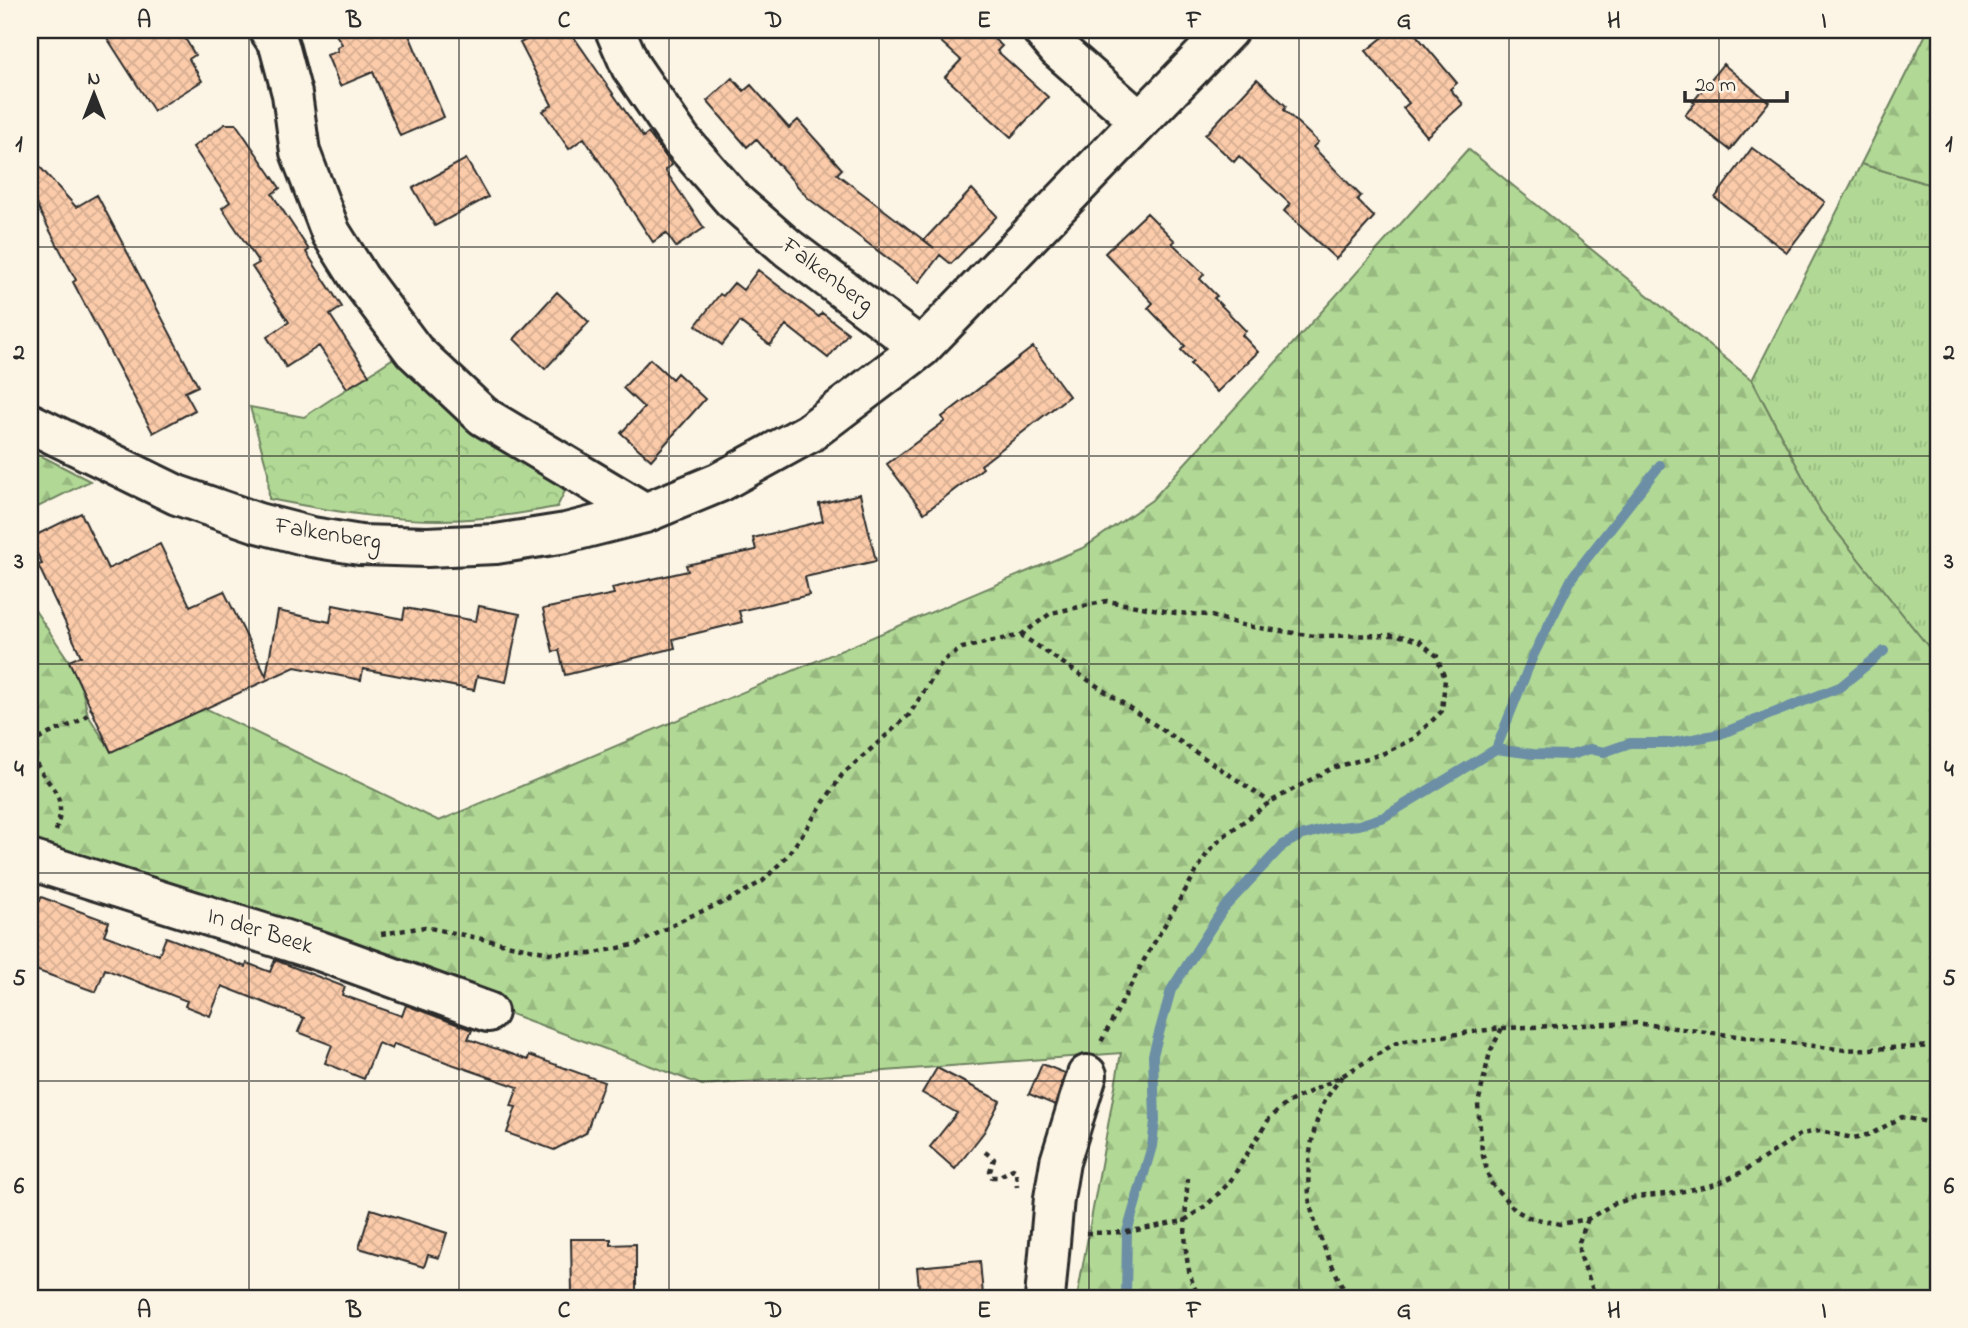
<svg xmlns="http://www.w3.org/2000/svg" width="1968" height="1328" font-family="'Indie Flower',sans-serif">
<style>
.grass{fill:url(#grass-tufts);stroke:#6e8260;stroke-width:2}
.forest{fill:url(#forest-firs);stroke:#6e8260;stroke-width:2}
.park{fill:url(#park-crowns);stroke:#6e8260;stroke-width:2}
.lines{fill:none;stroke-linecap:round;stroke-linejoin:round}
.stream{stroke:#6c8fa5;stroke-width:10}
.building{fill:url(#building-cross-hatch);stroke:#2b2b2b;stroke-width:2}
.minor-casing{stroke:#2b2b2b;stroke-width:44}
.path{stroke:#2b2b2b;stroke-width:4.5;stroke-dasharray:5 5;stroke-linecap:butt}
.minor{stroke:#fcf5e5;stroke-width:38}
.grid{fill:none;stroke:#2b2b2b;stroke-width:2;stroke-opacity:0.55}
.labels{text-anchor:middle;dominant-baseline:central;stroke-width:7;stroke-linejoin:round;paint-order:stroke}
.street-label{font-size:24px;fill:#2b2b2b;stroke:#fcf5e5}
.neatline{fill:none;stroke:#2b2b2b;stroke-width:2.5}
.grid-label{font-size:23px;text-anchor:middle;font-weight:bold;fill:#2b2b2b}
</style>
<defs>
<pattern id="grass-tufts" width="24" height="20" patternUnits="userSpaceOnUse" patternTransform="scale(1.75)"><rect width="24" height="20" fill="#b1d995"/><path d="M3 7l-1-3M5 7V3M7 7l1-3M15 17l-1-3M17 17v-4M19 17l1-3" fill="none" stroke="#98ba81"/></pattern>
<pattern id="forest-firs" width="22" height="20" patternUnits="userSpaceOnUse" patternTransform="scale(1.75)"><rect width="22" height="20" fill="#b1d995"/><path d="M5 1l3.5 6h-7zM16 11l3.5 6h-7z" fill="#98ba81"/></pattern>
<pattern id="park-crowns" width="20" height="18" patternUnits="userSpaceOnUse" patternTransform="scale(1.75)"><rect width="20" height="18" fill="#b1d995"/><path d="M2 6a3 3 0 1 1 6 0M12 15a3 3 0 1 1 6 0" fill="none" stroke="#98ba81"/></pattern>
<pattern id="building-cross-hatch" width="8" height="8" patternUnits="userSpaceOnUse" patternTransform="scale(1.75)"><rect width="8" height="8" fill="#fbcbaa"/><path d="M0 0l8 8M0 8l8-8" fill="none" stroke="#d7ae92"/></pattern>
</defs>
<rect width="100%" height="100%" fill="#fcf5e5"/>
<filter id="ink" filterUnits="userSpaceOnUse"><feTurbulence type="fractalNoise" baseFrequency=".0143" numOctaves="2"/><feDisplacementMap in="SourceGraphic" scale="14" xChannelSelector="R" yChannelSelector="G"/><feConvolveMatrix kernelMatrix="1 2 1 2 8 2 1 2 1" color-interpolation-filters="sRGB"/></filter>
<g filter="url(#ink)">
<!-- grass -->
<path class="grass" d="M 1861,164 L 1938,187 L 1938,659 L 1821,512 L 1752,380 Z"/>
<!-- forest -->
<path class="forest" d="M 1928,30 L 1938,30 L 1938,187 L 1861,164 Z
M 1468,149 L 1752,380 L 1821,512 L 1938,659 L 1938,825 L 1934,837 L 1938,839 L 1938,1298 L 1077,1298 L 1121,1053 L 702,1085 L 320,943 L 30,848 L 30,603 L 69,661 L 82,689 L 88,715 L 111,751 L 205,708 L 439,821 L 1085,547 L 1152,500 Z
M 30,450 L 90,481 L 30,511 Z"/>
<!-- park -->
<path class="park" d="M 401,353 L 553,479 L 565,491 L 557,507 C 533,511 508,516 483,518 C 411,525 340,513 269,499 L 268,472 L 250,407 L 304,417 Z"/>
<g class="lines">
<!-- stream -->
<path class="stream" d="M 1496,749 L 1533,656 L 1573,576 L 1660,465
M 1126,1298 L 1127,1232 L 1152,1146 L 1155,1121 L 1153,1055 L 1171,990 L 1223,909 L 1283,845 L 1300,836 L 1330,828 L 1359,825 L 1384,817 L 1496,749 L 1533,754 L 1571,755 L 1590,749 L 1604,752 L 1630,743 L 1672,743 L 1720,734 L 1840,687 L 1884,651"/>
</g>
<!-- building -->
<path class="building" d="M 102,30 L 180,30 L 195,55 L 189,59 L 202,81 L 154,111 Z
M 333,30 L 407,30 L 444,117 L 400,136 L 373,72 L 340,86 L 327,55 L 338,51 L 337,48 L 342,44 Z
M 545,30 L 569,30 L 643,137 L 648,133 L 672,165 L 665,170 L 704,228 L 676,247 L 666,233 L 653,242 L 584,138 L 569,149 L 543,111 L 552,105 L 520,43 Z
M 928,30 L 984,30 L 1002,46 L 997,51 L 1048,97 L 1011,137 L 945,77 L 961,60 Z
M 1392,30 L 1412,30 L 1457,83 L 1450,89 L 1463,104 L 1427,136 L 1403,108 L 1409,103 L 1366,51 Z
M 1723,64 L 1769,102 L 1730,150 L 1685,115 L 1695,103 L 1693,102 Z
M 732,78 L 744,91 L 751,85 L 789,128 L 798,120 L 842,169 L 837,174 L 934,248 L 924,240 L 972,189 L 997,216 L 951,264 L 940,255 L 919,282 L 808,198 L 756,139 L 747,147 L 707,101 Z
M 1257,79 L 1286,106 L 1284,110 L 1318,142 L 1313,147 L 1361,196 L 1357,200 L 1374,217 L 1336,259 L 1284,211 L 1290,204 L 1239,156 L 1234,162 L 1205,135 Z
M 225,124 L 236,124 L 280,188 L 272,194 L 309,250 L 306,252 L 342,307 L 330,315 L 369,375 L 347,388 L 319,346 L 286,367 L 267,337 L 289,322 L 252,267 L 259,263 L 222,208 L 230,202 L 193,147 Z
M 1752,148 L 1825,202 L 1787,252 L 1715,198 Z
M 30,156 L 76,207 L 97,195 L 198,386 L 185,392 L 195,410 L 153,433 L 73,282 L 76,280 L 30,193 Z
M 466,159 L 488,197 L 435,226 L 413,188 Z
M 1147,213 L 1175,241 L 1172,243 L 1204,274 L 1200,279 L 1217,296 L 1214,298 L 1246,331 L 1242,335 L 1258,352 L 1217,392 L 1190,364 L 1193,362 L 1181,350 L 1185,346 L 1148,308 L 1153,303 L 1105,253 Z
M 758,270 L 819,317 L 822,313 L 848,333 L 828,358 L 786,325 L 770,345 L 740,322 L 722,345 L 696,325 L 720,294 L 723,296 L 734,283 L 743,290 Z
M 557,292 L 589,322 L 545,369 L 514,339 Z
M 1033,347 L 1069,396 L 981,465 L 983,468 L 924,513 L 887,464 L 945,421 L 942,417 Z
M 650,359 L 672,379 L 677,373 L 705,399 L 651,460 L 621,433 L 644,408 L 623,388 Z
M 860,494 L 876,561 L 805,577 L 809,595 L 739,611 L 742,622 L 673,639 L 675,648 L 565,675 L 559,650 L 553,652 L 543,609 L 614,594 L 612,588 L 688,571 L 686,565 L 756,550 L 753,538 L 823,521 L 819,504 Z
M 81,513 L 108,569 L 160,544 L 190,606 L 224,591 L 266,676 L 278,611 L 330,622 L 333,605 L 403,619 L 405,608 L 476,621 L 479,606 L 520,614 L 506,682 L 477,676 L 474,690 L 363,669 L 361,680 L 295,667 L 111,752 L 69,661 L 81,656 L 38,565 L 42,564 L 30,538 Z
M 41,897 L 109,922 L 104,935 L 159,955 L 166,937 L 246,967 L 247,963 L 270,972 L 275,960 L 345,987 L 342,995 L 402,1016 L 406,1005 L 472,1030 L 468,1039 L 528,1060 L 529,1055 L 604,1082 L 586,1133 L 554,1150 L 507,1133 L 516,1107 L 511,1106 L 518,1087 L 394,1044 L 392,1049 L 378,1043 L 364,1079 L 325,1063 L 332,1045 L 298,1032 L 304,1018 L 222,986 L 210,1016 L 185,1006 L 187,1001 L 105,969 L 96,992 L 30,968 L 30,898 L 40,901 Z
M 1042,1064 L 1065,1073 L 1055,1105 L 1029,1094 Z
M 937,1068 L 1000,1101 L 984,1132 L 955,1169 L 930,1147 L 957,1113 L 922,1093 Z
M 371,1209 L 447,1233 L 439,1258 L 428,1255 L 424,1267 L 359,1248 Z
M 571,1239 L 611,1239 L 611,1245 L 636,1244 L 636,1293 L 572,1294 Z
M 980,1261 L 983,1295 L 920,1298 L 917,1267 Z"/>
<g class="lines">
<defs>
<path id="minor" d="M 269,30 L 279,45 L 292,94 L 300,152 L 331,233 L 360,279 L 414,351 L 483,416 L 645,513
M 615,30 L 631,67 L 681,140 L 734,201 L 788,248 L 921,348
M 1042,30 L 1058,49 L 1140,121
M 30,423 L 177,495 L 258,523 L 312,537 L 360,545 L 427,547 L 496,544 L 566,533 L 645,513 L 720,482 L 809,433 L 921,348 L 1228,30
M 30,860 L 320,951 L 488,1012
M 1045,1298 L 1054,1198 L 1060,1162 L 1087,1075"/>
</defs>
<!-- minor casing -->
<use href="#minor" class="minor-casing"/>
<!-- path -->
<path class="path" d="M 1021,635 L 1051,613 L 1107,601 L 1176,613 L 1208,615 L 1246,626 L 1315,636 L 1397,635 L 1419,641 L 1437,656 L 1445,679 L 1442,711 L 1413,739 L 1382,754 L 1332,768 L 1270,802 L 1224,836 L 1208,852 L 1144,960 L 1101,1042
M 56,831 C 68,792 51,792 35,761 L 37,741 C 53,728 82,726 92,709
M 381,934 L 425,927 L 549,953 L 590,954 L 638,944 L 686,918 L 729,900 L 763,881 L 789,854 L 842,775 L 909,715 L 943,661 L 962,648 L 1021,635 L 1270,802
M 1502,1028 L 1636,1023 L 1845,1050 L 1938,1046
M 1342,1076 C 1336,1085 1328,1094 1324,1103 C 1309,1133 1303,1187 1314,1219 C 1322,1247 1336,1273 1348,1298
M 985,1152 L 994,1159 L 990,1171 L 992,1177 L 998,1177 L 1013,1169 L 1016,1171 L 1017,1187
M 1188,1178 C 1185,1211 1180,1273 1201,1298
M 1588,1219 L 1579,1242 L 1579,1252 L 1596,1298
M 1086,1233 L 1127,1232 L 1184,1221 L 1208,1204 L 1229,1183 L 1269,1119 L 1287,1103 L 1342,1076 L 1398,1042 L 1502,1028 L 1490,1052 L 1478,1104 L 1482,1152 L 1490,1182 L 1515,1210 L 1528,1217 L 1560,1224 L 1588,1219 L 1613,1204 L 1636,1197 L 1675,1193 L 1717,1184 L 1744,1171 L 1801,1134 L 1820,1131 L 1853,1138 L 1871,1134 L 1902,1117 L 1938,1124"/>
<!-- minor -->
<use href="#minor" class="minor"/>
</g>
</g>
<!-- grid -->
<path class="grid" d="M 249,30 L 249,1298M 459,30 L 459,1298M 669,30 L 669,1298M 879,30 L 879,1298M 1089,30 L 1089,1298M 1299,30 L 1299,1298M 1509,30 L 1509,1298M 1719,30 L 1719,1298M 30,247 L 1938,247M 30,456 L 1938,456M 30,664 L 1938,664M 30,873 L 1938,873M 30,1081 L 1938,1081"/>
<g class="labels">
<!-- street labels -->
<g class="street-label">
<text transform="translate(827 276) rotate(37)">Falkenberg</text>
<text transform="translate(328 535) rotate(9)">Falkenberg</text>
<text transform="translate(260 932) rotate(17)">In der Beek</text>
</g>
</g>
<!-- margin -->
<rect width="1968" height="1328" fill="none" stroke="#fcf5e5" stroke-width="77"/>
<!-- north arrow -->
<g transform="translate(94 94)" stroke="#fcf5e5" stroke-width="5" paint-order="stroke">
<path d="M0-5L12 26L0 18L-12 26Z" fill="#2b2b2b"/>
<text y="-10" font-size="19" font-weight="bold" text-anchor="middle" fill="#2b2b2b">N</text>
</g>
<!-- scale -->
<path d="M1685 91v10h102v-10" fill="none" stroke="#2b2b2b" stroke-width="3.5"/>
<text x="1695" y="91" font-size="21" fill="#2b2b2b" stroke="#fcf5e5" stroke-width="5" paint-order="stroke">20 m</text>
<rect x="38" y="38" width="1892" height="1252" class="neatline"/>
<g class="grid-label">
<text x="144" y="27">A</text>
<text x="354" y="27">B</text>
<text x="564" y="27">C</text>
<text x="774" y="27">D</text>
<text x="984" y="27">E</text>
<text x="1194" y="27">F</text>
<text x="1404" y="27">G</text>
<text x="1614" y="27">H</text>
<text x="1824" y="27">I</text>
<text x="19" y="151">1</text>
<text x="1949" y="151">1</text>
<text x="19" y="359">2</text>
<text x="1949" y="359">2</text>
<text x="19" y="568">3</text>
<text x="1949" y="568">3</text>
<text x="19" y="776">4</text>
<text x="1949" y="776">4</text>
<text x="19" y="985">5</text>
<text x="1949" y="985">5</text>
<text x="19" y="1193">6</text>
<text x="1949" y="1193">6</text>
<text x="144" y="1317">A</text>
<text x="354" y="1317">B</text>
<text x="564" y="1317">C</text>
<text x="774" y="1317">D</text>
<text x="984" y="1317">E</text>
<text x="1194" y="1317">F</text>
<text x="1404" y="1317">G</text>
<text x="1614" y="1317">H</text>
<text x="1824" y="1317">I</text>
</g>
</svg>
